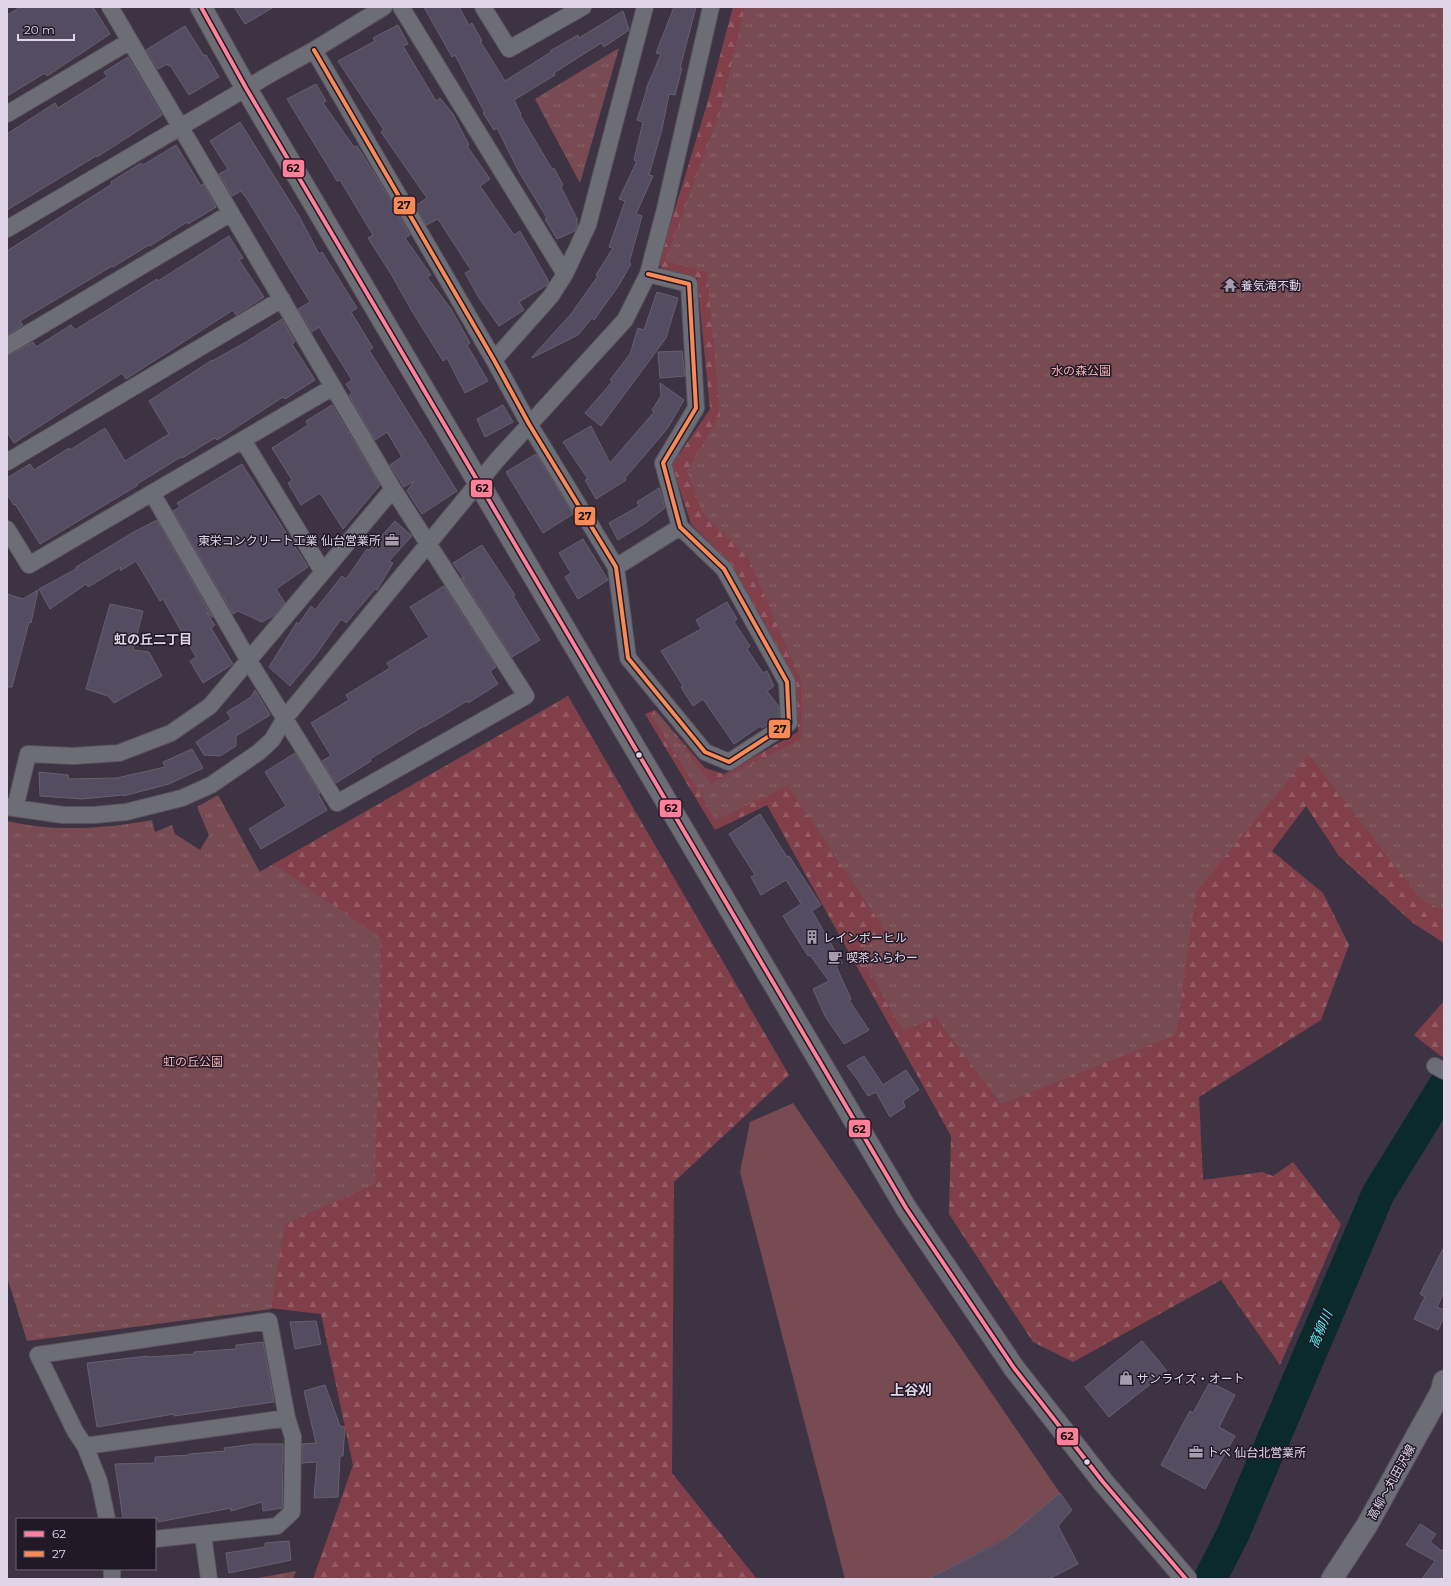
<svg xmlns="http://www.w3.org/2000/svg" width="1451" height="1586" font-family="Montserrat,'Noto Sans JP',sans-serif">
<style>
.green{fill:#774b51}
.forest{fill:url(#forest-firs)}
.park{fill:url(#park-tufts)}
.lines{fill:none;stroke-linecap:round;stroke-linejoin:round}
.river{stroke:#0a2a2b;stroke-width:33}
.building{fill:#544c60;stroke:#67606f}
.minor-casing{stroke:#5a525f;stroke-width:18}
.tertiary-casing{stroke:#5a525f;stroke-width:23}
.minor{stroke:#6d6e75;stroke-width:16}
.tertiary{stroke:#6d6e75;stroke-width:21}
.bus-1-casing{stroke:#221927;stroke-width:7}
.bus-2-casing{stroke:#221927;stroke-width:7}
.bus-1{stroke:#ff8098;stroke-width:4}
.bus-2{stroke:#f98a56;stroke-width:4}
.bus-dot{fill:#e0d4e7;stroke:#221927;stroke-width:1.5}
.labels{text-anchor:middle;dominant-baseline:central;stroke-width:3;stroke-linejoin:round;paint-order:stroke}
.poi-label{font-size:12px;fill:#e0d4e7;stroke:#221927;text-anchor:start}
.park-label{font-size:12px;fill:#f4b2b6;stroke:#221927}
.street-label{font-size:12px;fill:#e0d4e7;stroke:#221927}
.neighbourhood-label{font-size:13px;font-weight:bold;fill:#e0d4e7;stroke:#221927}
.water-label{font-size:13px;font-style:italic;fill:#53f1f0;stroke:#221927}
.quarter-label{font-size:14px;font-weight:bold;fill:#e0d4e7;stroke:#221927}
.line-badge{stroke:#221927;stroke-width:1.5}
.pale-badge-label{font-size:11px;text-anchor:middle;font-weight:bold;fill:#111}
</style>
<defs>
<pattern id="forest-firs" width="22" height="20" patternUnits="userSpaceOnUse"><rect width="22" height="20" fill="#814049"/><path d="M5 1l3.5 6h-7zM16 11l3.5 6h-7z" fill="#935b63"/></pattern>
<pattern id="park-tufts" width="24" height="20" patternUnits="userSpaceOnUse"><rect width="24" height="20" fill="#774b51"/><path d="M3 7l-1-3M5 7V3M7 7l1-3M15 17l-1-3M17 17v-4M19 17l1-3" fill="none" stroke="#8a646a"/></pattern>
</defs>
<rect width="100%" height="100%" fill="#3e3343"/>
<!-- green -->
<path class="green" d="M 793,1103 L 1060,1493 L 1008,1537 L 928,1579 L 845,1579 L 740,1172 L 750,1122 Z"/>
<!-- forest -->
<path class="forest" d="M 733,7 L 1444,7 L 1444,943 L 1413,923 L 1339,856 L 1306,806 L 1272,851 L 1323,893 L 1349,945 L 1321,1020 L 1199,1097 L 1203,1180 L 1262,1172 L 1273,1176 L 1293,1162 L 1341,1224 L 1280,1365 L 1221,1280 L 1073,1362 L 1033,1342 L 949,1214 L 951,1136 L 767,805 L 715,830 L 645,714 L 655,710 L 705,768 L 724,774 L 798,732 L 795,679 L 732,566 L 691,524 L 672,465 L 710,409 L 697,278 L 664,270 L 660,266 L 659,261 L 707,104 Z
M 568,696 L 789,1075 L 674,1182 L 672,1473 L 757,1579 L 313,1579 L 353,1465 L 321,1314 L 155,1295 L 238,884 Z
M 1444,1001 L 1444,1054 L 1442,1057 L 1414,1035 Z"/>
<!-- park -->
<path class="park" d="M 745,7 L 1444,7 L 1444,911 L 1421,899 L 1309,755 L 1196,892 L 1176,1035 L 1001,1104 L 936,1017 L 903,1031 L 858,952 L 887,933 L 788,786 L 716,820 L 651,715 L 659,714 L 711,784 L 802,739 L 801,680 L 747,556 L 703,514 L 687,471 L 720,415 L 707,272 L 665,261 L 720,112 Z
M 619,48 L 580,183 L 535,99 Z
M 218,795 L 260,872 L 275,865 L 381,938 L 375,1184 L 285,1224 L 271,1309 L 27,1341 L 7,1277 L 7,821 C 55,832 104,829 152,820 L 155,832 L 172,825 L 175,834 L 200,850 L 209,835 L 197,807 Z
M 296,1571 L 293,1579 L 252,1579 Z"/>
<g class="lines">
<!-- river -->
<path class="river" d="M 1210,1579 L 1233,1534 L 1378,1194 L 1444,1087"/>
</g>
<!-- building -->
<path class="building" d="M 21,7 L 93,7 L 110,34 L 47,76 L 45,73 L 7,96 L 7,15 Z
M 234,7 L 274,7 L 245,24 Z
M 424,7 L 459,7 L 469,25 L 472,23 L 482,41 L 480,41 L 505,81 L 551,52 L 550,51 L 578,35 L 579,38 L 623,11 L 629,30 L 604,47 L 601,43 L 554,73 L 555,75 L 514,100 L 521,114 L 520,115 L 552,169 L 554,168 L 563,185 L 561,187 L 577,219 L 577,226 L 575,231 L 557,239 L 545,219 L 547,218 L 519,172 L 497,128 L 494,130 L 483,113 L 485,113 L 455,55 L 452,57 Z
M 674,7 L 696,7 L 680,68 L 682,68 L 675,95 L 669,94 L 662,129 L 649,175 L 653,176 L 636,214 L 642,216 L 629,263 L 631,264 L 619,285 L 594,320 L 592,318 L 578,335 L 532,358 L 532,357 L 571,314 L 598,276 L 596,275 L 613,248 L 609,247 L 625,201 L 619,199 L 637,161 L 634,160 L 643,122 L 637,120 L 647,89 L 646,89 L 661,54 L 656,53 Z
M 398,25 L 408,44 L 403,46 L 436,101 L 440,98 L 453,114 L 469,145 L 467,146 L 490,179 L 480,186 L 514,235 L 520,231 L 549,282 L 547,285 L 519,302 L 524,310 L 499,326 L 479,298 L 465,273 L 471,270 L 438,219 L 426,225 L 415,206 L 427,198 L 381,132 L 384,130 L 338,61 L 375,41 L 373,38 Z
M 185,26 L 204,56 L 206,55 L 219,77 L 189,95 L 170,65 L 168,66 L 167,64 L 158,69 L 146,50 Z
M 128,57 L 162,115 L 97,157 L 96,156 L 7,210 L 7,134 L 55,103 L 58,108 L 107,77 L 104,72 Z
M 316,84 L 326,101 L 323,103 L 354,147 L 357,146 L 377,178 L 410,235 L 405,238 L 431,275 L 427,277 L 451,309 L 470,343 L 467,345 L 488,381 L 465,393 L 447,358 L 443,361 L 412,311 L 391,274 L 368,238 L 373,235 L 340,180 L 337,181 L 287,99 Z
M 240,122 L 299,216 L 319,254 L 322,252 L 357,308 L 351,312 L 373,348 L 369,350 L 457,491 L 422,514 L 407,491 L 414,481 L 404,487 L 390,465 L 402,457 L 387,432 L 375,440 L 349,395 L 352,393 L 346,384 L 352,380 L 319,327 L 312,332 L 298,309 L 310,302 L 247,199 L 241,191 L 232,196 L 219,174 L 228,169 L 210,141 Z
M 176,145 L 201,186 L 203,184 L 216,207 L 188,224 L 187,222 L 150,246 L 149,245 L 113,267 L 112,266 L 20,321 L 23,325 L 7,335 L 7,251 L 112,184 L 111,182 L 141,163 L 143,165 Z
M 229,236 L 243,258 L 239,260 L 264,297 L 236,315 L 233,310 L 126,379 L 122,373 L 14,443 L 7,432 L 7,355 L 12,354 L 33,342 L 36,347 L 71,325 L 75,330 L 157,279 L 158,281 Z
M 657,292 L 678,298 L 666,338 L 601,426 L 585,413 L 612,382 L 610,380 L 630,354 L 638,328 L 644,330 Z
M 282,319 L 295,342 L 292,344 L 315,380 L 285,399 L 283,397 L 217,440 L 215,438 L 182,458 L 181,457 L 137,484 L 138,485 L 40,544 L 15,504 L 14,505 L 7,494 L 7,478 L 30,464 L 34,470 L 69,448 L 70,450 L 105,428 L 125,461 L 169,434 L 149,401 L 212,360 L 212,361 L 246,342 Z
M 682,351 L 685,376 L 660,378 L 658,352 Z
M 660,383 L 684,400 L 667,429 L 625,478 L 626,480 L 596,499 L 585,480 L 588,479 L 563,442 L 591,426 L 610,463 L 654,412 L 652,410 L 661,396 Z
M 332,405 L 380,485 L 343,529 L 320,493 L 301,505 L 288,483 L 292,480 L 272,448 L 308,425 L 306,421 Z
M 503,405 L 513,422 L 485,437 L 477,419 Z
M 536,454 L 573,514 L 543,533 L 506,472 Z
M 242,464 L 308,567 L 276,589 L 285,603 L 275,615 L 262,622 L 238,611 L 233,614 L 173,511 L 180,507 L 177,503 Z
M 659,488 L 665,508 L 644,524 L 618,540 L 609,523 L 639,506 L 637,502 Z
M 157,520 L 213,618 L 206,612 L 215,625 L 211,628 L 233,664 L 203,683 L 190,661 L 196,657 L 163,599 L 160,601 L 136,561 L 120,571 L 121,567 L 88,587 L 86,584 L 50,609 L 39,589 L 76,569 L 76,567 L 132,533 Z
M 395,521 L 412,536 L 389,561 L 393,563 L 377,590 L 375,589 L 346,623 L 341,619 L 315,656 L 290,686 L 269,667 L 297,622 L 298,625 L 311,606 L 315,610 L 342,576 L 346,579 L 367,549 L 369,550 Z
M 583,539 L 608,580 L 578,599 L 565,577 L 571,573 L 559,553 Z
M 482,545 L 515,595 L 513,596 L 540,640 L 512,657 L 461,577 L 465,580 L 453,563 Z
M 444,586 L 496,667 L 490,671 L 498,684 L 468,703 L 467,701 L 424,727 L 424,726 L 370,759 L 371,761 L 336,783 L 322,761 L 331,756 L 311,723 L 349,700 L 346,695 L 390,668 L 387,663 L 429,637 L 410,607 Z
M 38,590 L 31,623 L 29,622 L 12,687 L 7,687 L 7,594 L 23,599 Z
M 727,602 L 737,619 L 734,622 L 750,646 L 747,649 L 763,673 L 767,671 L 774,686 L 767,691 L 779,707 L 779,717 L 762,728 L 760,726 L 734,744 L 703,699 L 693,706 L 681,687 L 683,686 L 661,651 L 701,629 L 696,620 Z
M 110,604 L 143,611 L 133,650 L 149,652 L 162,676 L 114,703 L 108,696 L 86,689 Z
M 255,690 L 270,715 L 236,736 L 236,746 L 220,756 L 204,755 L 196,742 L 231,719 L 227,712 L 251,697 Z
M 192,749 L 203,768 L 169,784 L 123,796 L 123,795 L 82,799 L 40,796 L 39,772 L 68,775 L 69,779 L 117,778 L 165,767 L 163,762 Z
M 295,753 L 320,793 L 318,794 L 327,810 L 261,849 L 249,829 L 286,806 L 265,772 Z
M 760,814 L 787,857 L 789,856 L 821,905 L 812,911 L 842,963 L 836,966 L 851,999 L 849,1000 L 869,1030 L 844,1044 L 825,1016 L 813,989 L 829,981 L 810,955 L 808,956 L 783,916 L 801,904 L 786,880 L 761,895 L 751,877 L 755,875 L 729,834 Z
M 864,1056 L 883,1085 L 906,1070 L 919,1090 L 903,1101 L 905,1107 L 890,1117 L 876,1092 L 868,1096 L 857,1079 L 847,1066 Z
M 1444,1247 L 1444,1292 L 1437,1307 L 1444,1310 L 1444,1317 L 1438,1330 L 1414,1319 L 1425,1297 L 1420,1294 Z
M 316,1321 L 321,1344 L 295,1349 L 290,1322 Z
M 1142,1341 L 1167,1371 L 1109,1417 L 1085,1387 Z
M 263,1342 L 274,1402 L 174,1416 L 174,1414 L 97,1427 L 87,1363 L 148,1356 L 148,1357 L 194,1354 L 194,1352 L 236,1349 L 236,1345 Z
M 1210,1382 L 1235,1395 L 1219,1427 L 1235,1436 L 1205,1489 L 1161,1465 L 1190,1411 L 1193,1413 Z
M 325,1385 L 340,1426 L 345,1427 L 343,1456 L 340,1456 L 338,1497 L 314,1498 L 317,1462 L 302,1463 L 302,1444 L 316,1443 L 304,1391 Z
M 254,1444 L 283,1444 L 283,1464 L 282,1464 L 283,1508 L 263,1511 L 262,1502 L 231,1511 L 231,1508 L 158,1522 L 158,1519 L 123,1519 L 115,1464 L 155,1463 L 155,1457 L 189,1455 L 189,1454 L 225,1451 L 224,1448 Z
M 1060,1493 L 1072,1510 L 1058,1526 L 1078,1564 L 1049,1579 L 928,1579 L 1004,1540 Z
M 1420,1524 L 1436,1534 L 1430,1542 L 1442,1551 L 1444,1548 L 1444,1579 L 1422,1579 L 1435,1561 L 1406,1545 Z
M 289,1541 L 291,1560 L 229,1573 L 226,1553 L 265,1547 L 265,1543 Z"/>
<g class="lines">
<defs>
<path id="minor" d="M 110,7 L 393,489 L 526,696 L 337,803 L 249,661 L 152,493
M 401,7 L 565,274
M 483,7 L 509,49 L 583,7
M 314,50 L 494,360 L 529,424 L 616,567 L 628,658 L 705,752 L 729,762 L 789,723 L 787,682 L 724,569 L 680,527 L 663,463 L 696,408 L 689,284 L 648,274
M 7,114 L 130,41
M 7,229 L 274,72 L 314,50 L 384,7
M 7,346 L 231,213
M 494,360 L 551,296 L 565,274 L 588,225 L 645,7
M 243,440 L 323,572
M 7,462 L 282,299
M 7,529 L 29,565 L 333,387
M 616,567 L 680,527
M 7,807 L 63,815 L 94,815 L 126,812 L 182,798 L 211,785 L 259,752 L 272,740 L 285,718 L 497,460 L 625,320 L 648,274 L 665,209 L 711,7
M 15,808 L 28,754 L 73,756 L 119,753 L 171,733 L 210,706 L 393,489
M 1435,1066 L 1444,1071
M 85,1446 L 287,1418
M 107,1519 L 99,1481 L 85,1446 L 75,1431 L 38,1355 L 269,1321 L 287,1418 L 293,1437 L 292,1512 L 277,1526 L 155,1539
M 203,1535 L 209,1579
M 112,1579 L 112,1569"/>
<path id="tertiary" d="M 201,7 L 246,88 L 906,1208 L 1014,1368 L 1103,1482 L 1186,1579
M 1332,1579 L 1367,1525 L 1441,1392 L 1444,1381"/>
</defs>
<!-- minor casing -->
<use href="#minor" class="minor-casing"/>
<!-- tertiary casing -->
<use href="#tertiary" class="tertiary-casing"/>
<!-- minor -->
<use href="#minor" class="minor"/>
<!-- tertiary -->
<use href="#tertiary" class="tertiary"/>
<defs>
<path id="bus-1" d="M 201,7 L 246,88 L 906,1208 L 1014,1368 L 1103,1482 L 1186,1579"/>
<path id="bus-2" d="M 314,50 L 494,360 L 529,424 L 616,567 L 628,658 L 705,752 L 729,762 L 789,723 L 787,682 L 724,569 L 680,527 L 663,463 L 696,408 L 689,284 L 648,274"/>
</defs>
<!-- bus-1 casing -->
<use href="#bus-1" class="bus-1-casing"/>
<!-- bus-2 casing -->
<use href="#bus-2" class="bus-2-casing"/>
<!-- bus-1 -->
<use href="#bus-1" class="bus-1"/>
<!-- bus-2 -->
<use href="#bus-2" class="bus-2"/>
</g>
<!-- icons -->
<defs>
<symbol id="temple-bare" viewBox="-9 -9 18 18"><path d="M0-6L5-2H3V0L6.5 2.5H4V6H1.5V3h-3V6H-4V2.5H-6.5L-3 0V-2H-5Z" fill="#a79cae" stroke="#221927" stroke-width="2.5" paint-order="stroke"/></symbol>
<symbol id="office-bare" viewBox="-9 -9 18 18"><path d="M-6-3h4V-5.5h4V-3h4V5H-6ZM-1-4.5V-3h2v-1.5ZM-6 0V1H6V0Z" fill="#a79cae" stroke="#221927" stroke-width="2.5" paint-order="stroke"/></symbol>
<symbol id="building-bare" viewBox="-9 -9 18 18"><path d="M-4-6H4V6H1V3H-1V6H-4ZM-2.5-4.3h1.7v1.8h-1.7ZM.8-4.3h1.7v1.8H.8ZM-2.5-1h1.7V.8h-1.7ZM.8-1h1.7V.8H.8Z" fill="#a79cae" stroke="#221927" stroke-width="2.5" paint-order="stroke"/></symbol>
<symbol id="cafe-bare" viewBox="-9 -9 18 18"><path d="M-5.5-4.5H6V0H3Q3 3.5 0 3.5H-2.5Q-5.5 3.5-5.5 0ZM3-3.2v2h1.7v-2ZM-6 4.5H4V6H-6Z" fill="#a79cae" stroke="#221927" stroke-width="2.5" paint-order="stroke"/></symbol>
<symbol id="shop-bare" viewBox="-9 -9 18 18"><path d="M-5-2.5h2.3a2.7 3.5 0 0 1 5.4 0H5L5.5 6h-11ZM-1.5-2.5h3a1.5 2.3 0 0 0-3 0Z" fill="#a79cae" stroke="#221927" stroke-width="2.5" paint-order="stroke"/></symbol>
</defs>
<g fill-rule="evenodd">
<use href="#temple-bare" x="1220" y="275" width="20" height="20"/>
<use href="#office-bare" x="382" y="530" width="20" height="20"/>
<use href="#building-bare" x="802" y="927" width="20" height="20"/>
<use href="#cafe-bare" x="825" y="947" width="20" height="20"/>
<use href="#shop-bare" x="1116" y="1368" width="20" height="20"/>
<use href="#office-bare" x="1186" y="1442" width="20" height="20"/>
</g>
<!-- markers -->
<g class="bus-dot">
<circle cx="639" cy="755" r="3.5"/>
<circle cx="1087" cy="1462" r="3.5"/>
</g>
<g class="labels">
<!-- poi labels -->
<g class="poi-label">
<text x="1241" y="285">養気滝不動</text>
<text x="381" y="540" text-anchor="end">東栄コンクリート工業 仙台営業所</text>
<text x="823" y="937">レインボーヒル</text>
<text x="846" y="957">喫茶ふらわー</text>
<text x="1137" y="1378">サンライズ・オート</text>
<text x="1207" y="1452">トベ 仙台北営業所</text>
</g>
<!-- park labels -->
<g class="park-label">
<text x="1081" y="370">水の森公園</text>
<text x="193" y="1061">虹の丘公園</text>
</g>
<!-- street labels -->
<g class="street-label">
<text transform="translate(1391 1482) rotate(-61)">高柳～丸田沢線</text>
</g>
<!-- neighbourhood labels -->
<g class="neighbourhood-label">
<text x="153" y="639">虹の丘二丁目</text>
</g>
<!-- water labels -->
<g class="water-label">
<text transform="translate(1320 1329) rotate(-67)">高柳川</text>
</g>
<!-- quarter labels -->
<g class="quarter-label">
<text x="911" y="1390">上谷刈</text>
</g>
</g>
<g class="line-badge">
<rect x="282" y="159" width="23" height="19" rx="4" fill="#ff8098"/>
<rect x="393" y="196" width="23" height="19" rx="4" fill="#f98a56"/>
<rect x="470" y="479" width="23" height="19" rx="4" fill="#ff8098"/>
<rect x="574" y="506" width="22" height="20" rx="4" fill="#f98a56"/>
<rect x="768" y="719" width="23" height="20" rx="4" fill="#f98a56"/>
<rect x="659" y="799" width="23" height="19" rx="4" fill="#ff8098"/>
<rect x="848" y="1119" width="23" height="19" rx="4" fill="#ff8098"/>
<rect x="1056" y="1427" width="23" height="19" rx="4" fill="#ff8098"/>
</g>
<g class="pale-badge-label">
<text x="293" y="172">62</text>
<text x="404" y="209">27</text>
<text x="482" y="492">62</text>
<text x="585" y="520">27</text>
<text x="780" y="733">27</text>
<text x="671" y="812">62</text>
<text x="859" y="1133">62</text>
<text x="1067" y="1440">62</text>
</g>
<!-- border -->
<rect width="1451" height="1586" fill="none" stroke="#e0d4e7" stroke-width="16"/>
<!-- legend -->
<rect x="16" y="1518" width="140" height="52" fill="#221927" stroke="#6e6474"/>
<rect x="24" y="1531" width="20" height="6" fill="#ff8098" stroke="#6e6474"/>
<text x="52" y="1538" font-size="12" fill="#e0d4e7">62</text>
<rect x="24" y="1551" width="20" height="6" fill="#f98a56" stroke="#6e6474"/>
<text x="52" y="1558" font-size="12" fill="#e0d4e7">27</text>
<!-- scale -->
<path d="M18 34v6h56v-6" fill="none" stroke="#e0d4e7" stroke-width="2"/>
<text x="24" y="34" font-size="12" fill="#e0d4e7" stroke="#221927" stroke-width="3" paint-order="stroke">20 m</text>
</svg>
